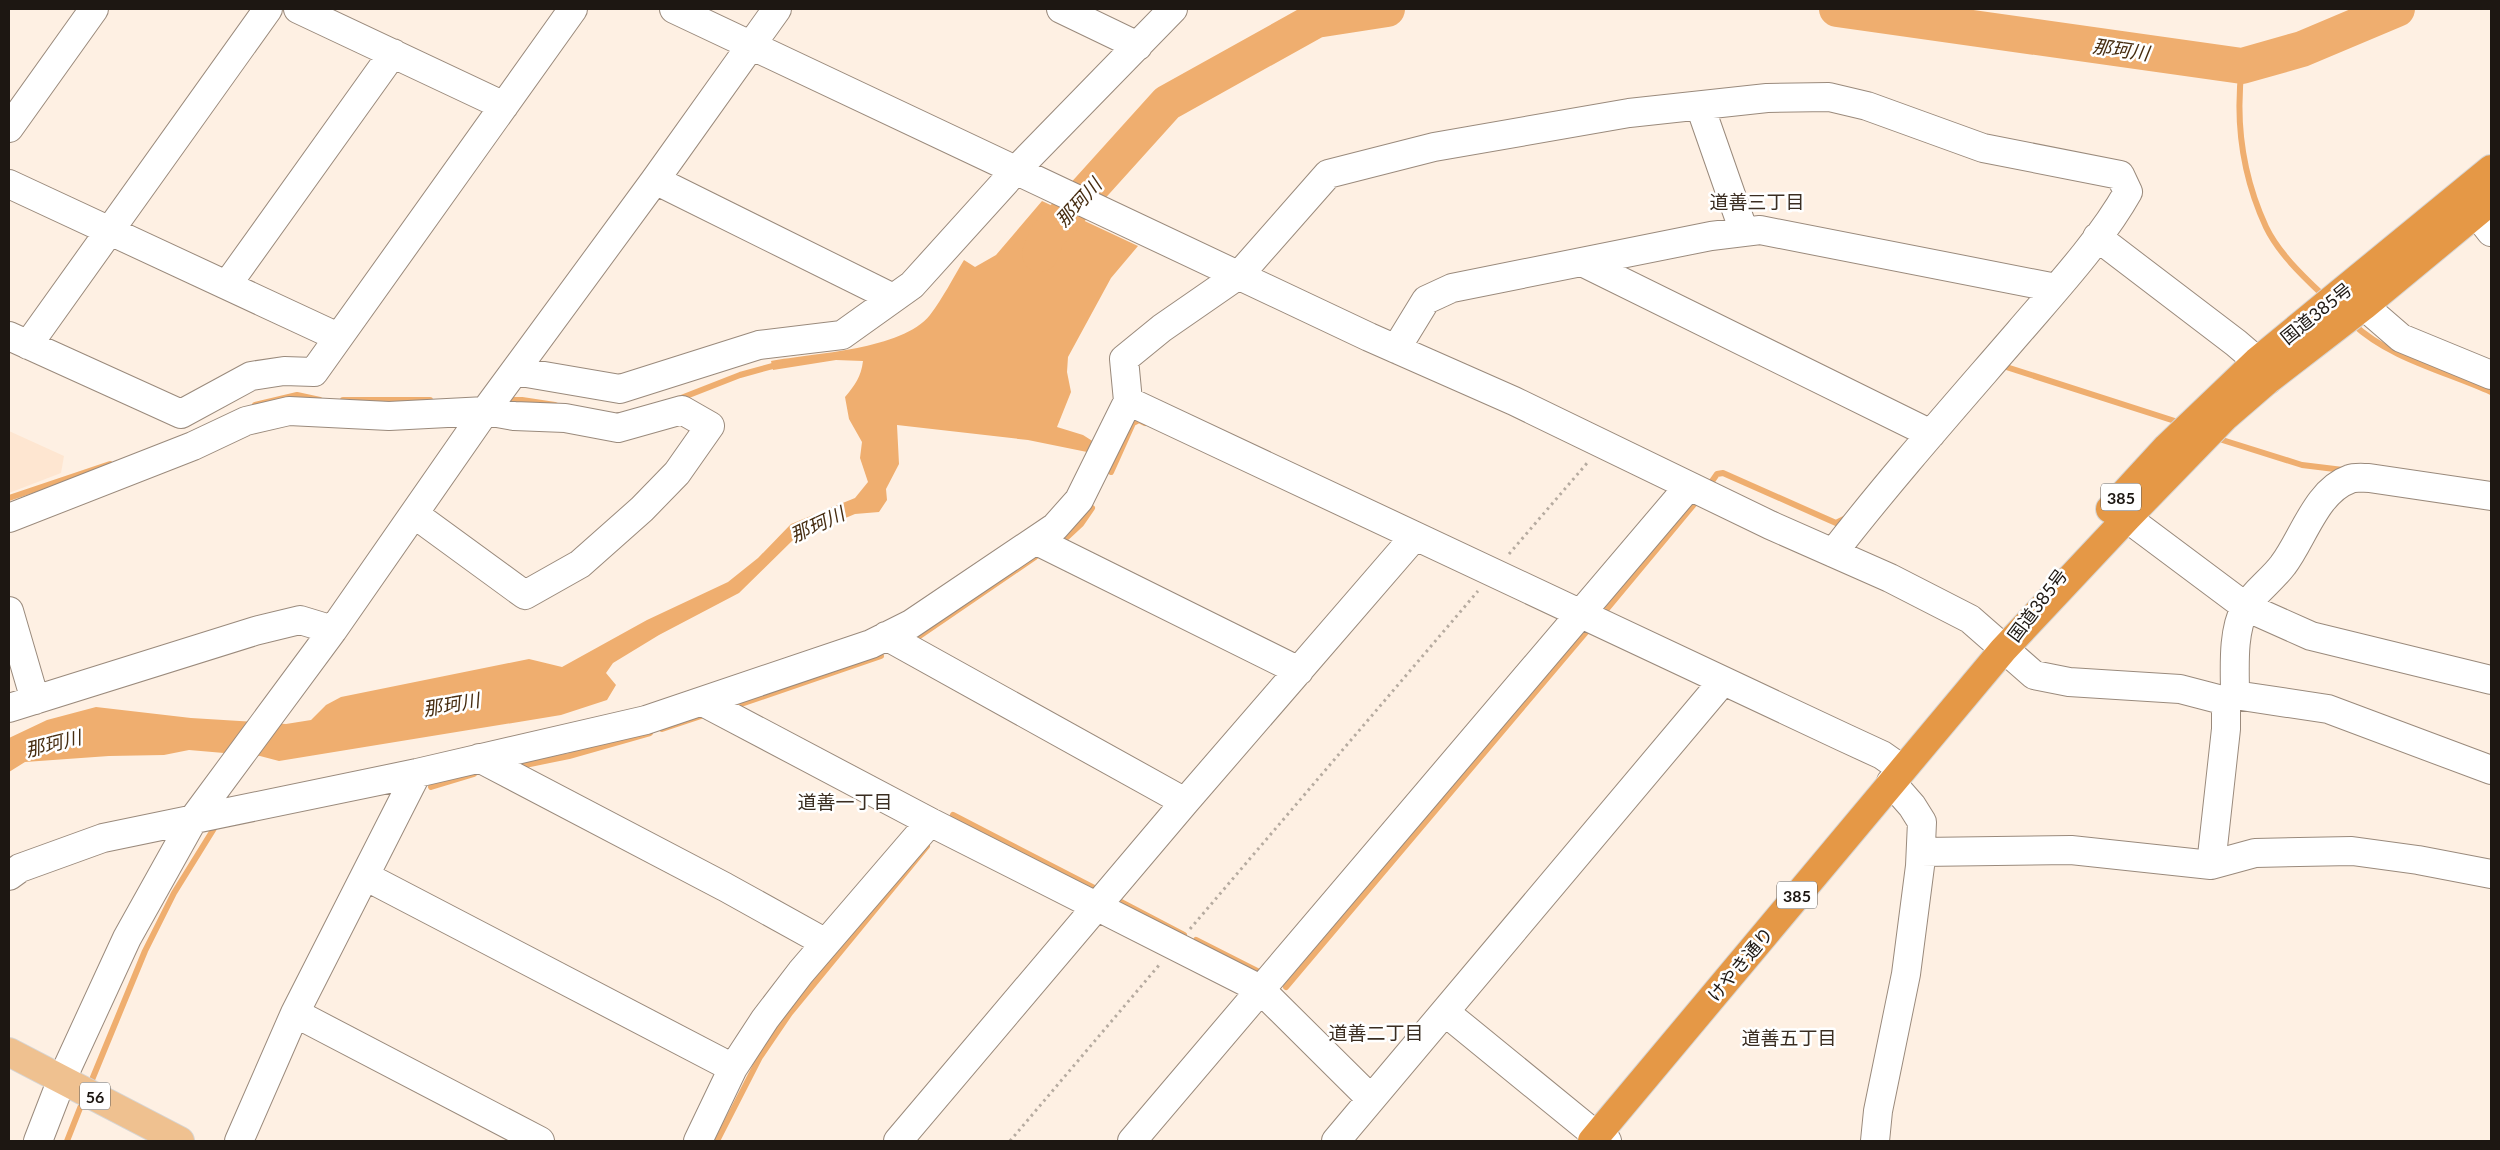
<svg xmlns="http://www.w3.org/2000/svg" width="2500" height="1150" font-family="Lato,'Noto Sans JP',sans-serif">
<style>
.built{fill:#fee6d1}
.water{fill:#efae6f}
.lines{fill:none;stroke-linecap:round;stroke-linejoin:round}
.stream{stroke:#efae6f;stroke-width:6}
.river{stroke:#efae6f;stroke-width:36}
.minor-casing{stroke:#9a8a7c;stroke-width:30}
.major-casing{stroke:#d6d5d4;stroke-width:30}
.highway-casing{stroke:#d6d5d4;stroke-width:30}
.path{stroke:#b6aba0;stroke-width:3;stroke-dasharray:2.5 4;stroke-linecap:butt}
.minor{stroke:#fff;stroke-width:28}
.major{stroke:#efc190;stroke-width:28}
.highway{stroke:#e59846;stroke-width:28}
.labels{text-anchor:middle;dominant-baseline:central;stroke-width:5;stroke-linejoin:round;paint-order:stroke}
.shield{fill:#fff;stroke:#615d59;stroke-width:1}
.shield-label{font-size:16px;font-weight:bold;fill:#1d1712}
.street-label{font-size:18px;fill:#1d1712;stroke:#fff}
.water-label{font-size:19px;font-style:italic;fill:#472d11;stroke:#fff}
.neighbourhood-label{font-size:19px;fill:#3a2d21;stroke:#fff}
</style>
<rect width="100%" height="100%" fill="#fef0e3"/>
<!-- built -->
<path class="built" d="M 9,431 L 64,456 L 61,473 L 9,493 Z"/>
<!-- water -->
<path class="water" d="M 1042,201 L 1138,246 L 1111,278 L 1068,357 L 1067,372 L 1071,392 L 1057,427 L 1083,435 L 1094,442 L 1092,453 L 1028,440 L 897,425 L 899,464 L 886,489 L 887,500 L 879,512 L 855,514 L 793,540 L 739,593 L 659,635 L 613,663 L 606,673 L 616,685 L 607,700 L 561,715 L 279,761 L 260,756 L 189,750 L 164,755 L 109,756 L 25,762 L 9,772 L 9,738 L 47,720 L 96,707 L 191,718 L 286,724 L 311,720 L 326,705 L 341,697 L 529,659 L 562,667 L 647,620 L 728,582 L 758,558 L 791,524 L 855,498 L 868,482 L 860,458 L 862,442 L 849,419 L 845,397 C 855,385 861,377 863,361 L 836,360 L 773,370 L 771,361 C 814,353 902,350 930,315 C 943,298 953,278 964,260 L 975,267 L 996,255 Z"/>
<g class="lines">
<!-- stream -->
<path class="stream" d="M 2242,66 C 2235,121 2243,177 2266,227 C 2279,254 2304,277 2325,297
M 2352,323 C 2390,359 2445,371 2491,392
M 2000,365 L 2181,423
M 343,400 L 430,400
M 503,400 L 522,400 L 555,405
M 676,400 L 740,375 L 780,364
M 255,405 L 297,395 L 320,400
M 2216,438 L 2302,465 L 2343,470
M 1111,458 L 1116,461 L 1133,423 L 1139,420 L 1145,423
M 1111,472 L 1116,461
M 1708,487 L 1717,474 L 1723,473 L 1836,523 L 1846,518
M 9,498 L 110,464
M 1067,537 L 1081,524 L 1092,508
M 1601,616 L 1700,497
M 918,637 L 1035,557
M 741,704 L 881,656
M 662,729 L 701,716
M 525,765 L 569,756 L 650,733
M 431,787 L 474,774
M 953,815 L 1098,890
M 1121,902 L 1184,935
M 1196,940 L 1265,975
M 1286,987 L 1592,625
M 89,1087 L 145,951 L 174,893 L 218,822
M 67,1141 L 84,1098
M 717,1141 L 760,1057 L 790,1013 L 927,846"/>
<!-- river -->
<path class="river" d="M 1837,9 L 2242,66 L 2302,49 L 2397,9
M 1040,254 L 1047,236 L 1167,103 L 1316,20 L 1387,9"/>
<defs>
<path id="minor" d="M 298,9 L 504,106
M 674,9 L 1369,337 L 1514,401 L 1770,525 L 1890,578 L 1970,619 L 2034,675 L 2069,682 L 2180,689 L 2226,701 L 2235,695 C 2235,668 2232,633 2245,608 C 2254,592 2272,580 2283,565 C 2303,539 2316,491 2350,479 C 2355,477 2363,478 2369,478 L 2491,496
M 1061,9 L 1138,46
M 1700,106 L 1744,232
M 9,128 L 94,9
M 655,180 L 893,298
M 9,184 L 338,337
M 2476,213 L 2491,232
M 2097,237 L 2236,343 L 2257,361 L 2268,380
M 1582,262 L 1931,434
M 227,285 L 393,53
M 2364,306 L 2401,338 L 2491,375
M 9,336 L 181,414 L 251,376 L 284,371 L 314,372 L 573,9
M 28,345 L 268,9
M 1396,349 L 1426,300 L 1452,288 L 1711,236 L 1760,230 L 2056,288
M 515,371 L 620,389 L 759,345 L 842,335 L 912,285 L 1016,170 L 1173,9
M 1128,401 L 1843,737 L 1882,755 L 1902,769
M 9,518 L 193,446 L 246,421 L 289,411 L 389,416 L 486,411 L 514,416 L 565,418 L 618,428 L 682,410 L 710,426 L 677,473 L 642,509 L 580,564 L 525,595 L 414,514
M 2127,518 L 2246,607 L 2311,636 L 2491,680
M 1037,541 L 1299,671
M 9,611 L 35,700
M 886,636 L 1185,802
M 2235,695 L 2328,709 L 2491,770
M 703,702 L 930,822 L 1260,989 L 1371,1099
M 9,708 L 255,631 L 300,620 L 333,630
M 479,758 L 725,887 L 826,943
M 1921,852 L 2071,850 L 2211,865 L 2255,853 L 2352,851 L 2418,860 L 2491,874
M 2211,865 L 2226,729 L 2226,701
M 9,876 L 20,868 L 103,838 L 417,773 L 646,720 L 871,644 L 911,624 L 1055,527 L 1079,500 L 1128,401 L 1124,359 L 1162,328 L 1240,274 L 1328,174 L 1434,147 L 1629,113 L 1767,98 L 1829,97 L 1867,106 L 1983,148 L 2120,175 L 2128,192 C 2101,240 2055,290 2019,332 C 1956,405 1892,477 1833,553
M 365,876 L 733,1068
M 1445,1012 L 1597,1136 L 1607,1141
M 295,1013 L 540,1141
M 38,1141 L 62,1079 L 127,938 L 194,818 L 333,630 L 486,410 L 655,180 L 777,9
M 239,1141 L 295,1013 L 417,773
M 698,1141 L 733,1068 L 765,1019 L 801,972 L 930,822
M 898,1141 L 1185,802 L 1415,536
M 1132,1141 L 1689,486
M 1336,1141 L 1723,681
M 1875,1141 L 1878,1111 L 1906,974 L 1920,866 L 1922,822 L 1912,806 L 1891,782"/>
<path id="major" d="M 9,1052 L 180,1141"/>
<path id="highway" d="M 2110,509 L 2167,447 L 2257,361 L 2491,169
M 1592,1141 L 2003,650 L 2127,518 L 2224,418 L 2268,380 L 2364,306 L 2491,201"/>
</defs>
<!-- minor casing -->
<use href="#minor" class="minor-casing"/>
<!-- major casing -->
<use href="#major" class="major-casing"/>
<!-- highway casing -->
<use href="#highway" class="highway-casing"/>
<!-- path -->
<path class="path" d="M 1509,554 L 1588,462
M 1190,929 L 1478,591
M 1010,1141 L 1160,964"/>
<!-- minor -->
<use href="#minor" class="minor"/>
<!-- major -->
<use href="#major" class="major"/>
<!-- highway -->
<use href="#highway" class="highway"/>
</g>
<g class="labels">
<!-- shield labels -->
<g class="shield">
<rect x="2101" y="483.5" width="40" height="27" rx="4"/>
<rect x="1777" y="881.5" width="40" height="27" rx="4"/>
<rect x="80" y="1082.5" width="30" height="27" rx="4"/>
</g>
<g class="shield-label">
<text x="2121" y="497">385</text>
<text x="1797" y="895">385</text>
<text x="95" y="1096">56</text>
</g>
<!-- street labels -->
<g class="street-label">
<text transform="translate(2316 313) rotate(-39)">国道385号</text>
<text transform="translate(2037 605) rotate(-53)">国道385号</text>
<text transform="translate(1740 964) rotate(-50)">けやき通り</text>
</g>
<!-- water labels -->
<g class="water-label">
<text transform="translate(2121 49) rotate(8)">那珂川</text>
<text transform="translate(1078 202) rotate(-48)">那珂川</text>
<text transform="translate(817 524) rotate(-25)">那珂川</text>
<text transform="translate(451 704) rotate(-10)">那珂川</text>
<text transform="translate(53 743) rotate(-14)">那珂川</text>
</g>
<!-- neighbourhood labels -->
<g class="neighbourhood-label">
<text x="1757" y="201">道善三丁目</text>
<text x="845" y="801">道善一丁目</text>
<text x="1376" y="1032">道善二丁目</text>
<text x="1789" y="1037">道善五丁目</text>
</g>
</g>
<!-- border -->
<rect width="2500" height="1150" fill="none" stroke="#1d1712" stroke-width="20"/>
</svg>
